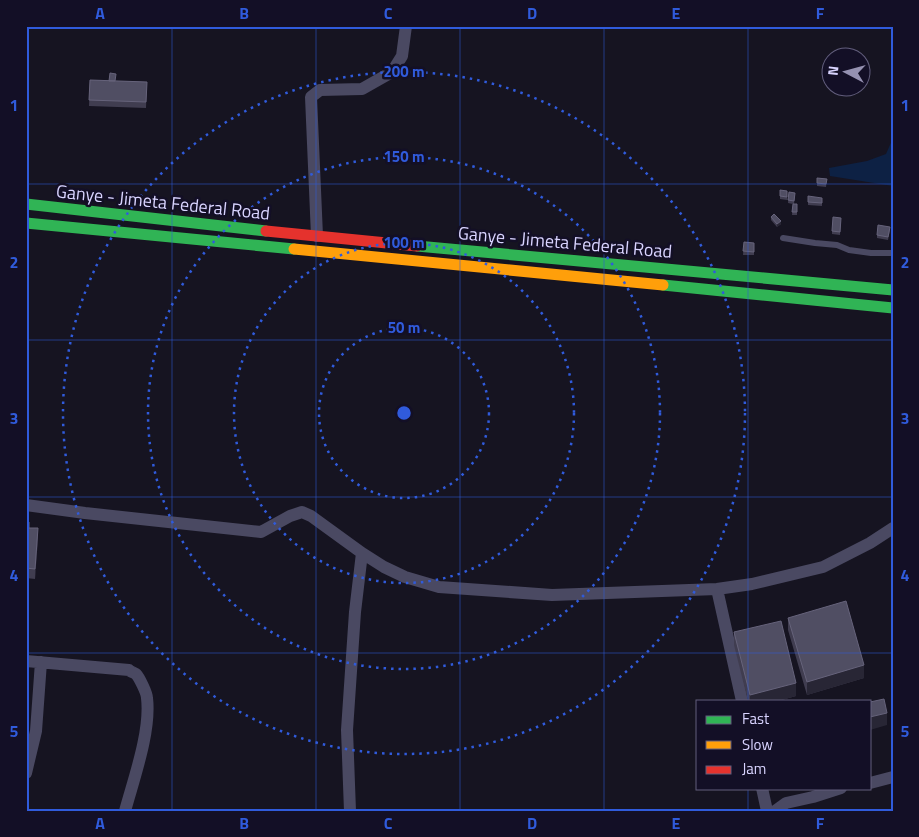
<svg xmlns="http://www.w3.org/2000/svg" width="919" height="837" font-family="'Titillium Web',sans-serif">
<style>
.water{fill:#0d2144}
.lines{fill:none;stroke-linecap:round;stroke-linejoin:round}
.lane{stroke:#4a4962;stroke-width:6}
.street{stroke:#4a4962;stroke-width:12}
.fast{stroke:#30b455;stroke-width:11}
.slow{stroke:#ff9f0a;stroke-width:11}
.jam{stroke:#e5322d;stroke-width:11}
.wall{fill:#403d50}
.shaded-wall{fill:#282635}
.building{fill:#504e63;stroke:#66637b}
.grid{fill:none;stroke:#305bdc;stroke-width:1;stroke-opacity:0.55}
.ring{fill:none;stroke:#305bdc;stroke-width:2.5;stroke-dasharray:2.5 5}
.labels{text-anchor:middle;dominant-baseline:central;stroke-width:5;stroke-linejoin:round;paint-order:stroke}
.street-label{font-size:18px;fill:#d9d4ff;stroke:#130f26}
.centre{fill:#305bdc;stroke:#130f26;stroke-width:2.5}
.ring-label{font-size:15px;text-anchor:middle;font-weight:bold;fill:#305bdc;stroke:#130f26;stroke-width:5;stroke-linejoin:round;paint-order:stroke}
.neatline{fill:none;stroke:#305bdc;stroke-width:2}
.grid-label{font-size:16px;text-anchor:middle;font-weight:bold;fill:#305bdc}
</style>
<rect width="100%" height="100%" fill="#161421"/>
<!-- water -->
<path class="water" d="M 893,138 L 893,186 L 830,176 L 829,168 L 867,161 L 886,154 Z"/>
<g class="lines">
<!-- lane -->
<path class="lane" d="M 783,238 L 815,243 L 837,245 L 849,250 L 871,253 L 893,253"/>
<!-- street -->
<path class="street" d="M 317,236 L 311,97 L 320,90 L 362,89 L 392,72 L 402,56 L 406,26
M 26,505 L 85,513 L 261,532 L 290,516 L 302,512 L 311,516 L 362,553 L 384,567 L 405,577 L 439,587 L 552,595 L 717,589 L 752,584 L 823,567 L 870,543 L 893,528
M 717,589 L 742,701
M 26,661 L 129,670 C 129,671 135,673 136,674 C 139,677 147,693 147,698 C 151,731 134,778 125,811
M 26,773 L 36,731 L 41,662
M 870,783 L 893,777
M 762,788 L 767,811
M 350,811 L 347,730 L 355,612 L 362,553
M 775,811 L 786,803 L 813,797 L 841,788"/>
<!-- fast -->
<path class="fast" d="M 26,204 L 266,231
M 26,223 L 294,249
M 417,246 L 893,290
M 663,285 L 893,308"/>
<!-- slow -->
<path class="slow" d="M 294,249 L 663,285"/>
<!-- jam -->
<path class="jam" d="M 266,231 L 417,246"/>
</g>
<!-- wall -->
<path class="wall" d="M 90,80 L 147,82 L 146,108 L 89,106 Z
M 817,178 L 827,179 L 826,187 L 817,186 Z
M 780,190 L 787,191 L 787,200 L 780,199 Z
M 789,192 L 795,196 L 794,204 L 797,204 L 797,215 L 792,215 L 793,204 L 788,203 Z
M 808,196 L 822,201 L 822,206 L 808,205 Z
M 771,217 L 781,224 L 777,227 L 771,220 Z
M 841,221 L 840,235 L 832,234 L 832,231 Z
M 890,230 L 888,240 L 877,238 L 877,235 Z
M 744,242 L 754,243 L 754,255 L 743,255 Z
M 26,522 L 29,528 L 38,538 L 35,579 L 26,578 Z
M 788,618 L 864,678 L 807,695 L 788,630 Z
M 734,632 L 796,696 L 778,701 L 748,701 L 734,645 Z"/>
<!-- shaded-wall -->
<path class="shaded-wall" d="M 781,221 L 781,224 L 777,227 L 777,224 Z
M 38,528 L 38,538 L 35,579 L 35,569 Z
M 864,665 L 864,678 L 807,695 L 807,682 Z
M 796,683 L 796,696 L 778,701 L 750,701 L 750,695 Z
M 887,713 L 887,725 L 870,730 L 870,717 Z"/>
<!-- building -->
<path class="building" d="M 110,73 L 116,74 L 115,81 L 109,81 Z
M 90,80 L 147,82 L 146,102 L 89,100 Z
M 817,178 L 827,179 L 826,184 L 817,183 Z
M 780,190 L 787,191 L 787,197 L 780,196 Z
M 789,192 L 795,193 L 794,201 L 788,200 Z
M 808,196 L 822,198 L 822,203 L 808,202 Z
M 793,204 L 797,204 L 797,212 L 792,212 Z
M 774,214 L 781,221 L 777,224 L 771,217 Z
M 833,217 L 841,218 L 840,232 L 832,231 Z
M 878,225 L 890,227 L 888,237 L 877,235 Z
M 744,242 L 754,243 L 754,252 L 743,251 Z
M 26,522 L 29,522 L 29,528 L 38,528 L 35,569 L 26,568 Z
M 846,601 L 864,665 L 807,682 L 788,618 Z
M 781,621 L 796,683 L 750,695 L 734,632 Z
M 884,699 L 887,713 L 870,717 L 870,702 Z"/>
<!-- grid -->
<path class="grid" d="M 172,26 L 172,811M 316,26 L 316,811M 460,26 L 460,811M 604,26 L 604,811M 748,26 L 748,701M 26,184 L 893,184M 26,340 L 893,340M 26,497 L 893,497M 26,653 L 893,653M 748,788 L 748,811"/>
<!-- distance rings -->
<g class="ring">
<circle cx="404" cy="413" r="85"/>
<circle cx="404" cy="413" r="170"/>
<circle cx="404" cy="413" r="256"/>
<circle cx="404" cy="413" r="341"/>
</g>
<g class="labels">
<!-- street labels -->
<g class="street-label">
<text transform="translate(163 202) rotate(6)">Ganye - Jimeta Federal Road</text>
<text transform="translate(565 242) rotate(5)">Ganye - Jimeta Federal Road</text>
</g>
</g>
<circle cx="404" cy="413" r="8" class="centre"/>
<g class="ring-label">
<text x="404" y="77">200 m</text>
<text x="404" y="162">150 m</text>
<text x="404" y="248">100 m</text>
<text x="404" y="333">50 m</text>
</g>
<!-- border -->
<rect width="919" height="837" fill="none" stroke="#130f26" stroke-width="55"/>
<!-- legend -->
<rect x="696" y="700" width="175" height="90" fill="#130f26" stroke="#625e7d"/>
<rect x="706" y="716" width="25" height="8" fill="#30b455" stroke="#625e7d"/>
<text x="742" y="724" font-size="15" fill="#d9d4ff">Fast</text>
<rect x="706" y="741" width="25" height="8" fill="#ff9f0a" stroke="#625e7d"/>
<text x="742" y="750" font-size="15" fill="#d9d4ff">Slow</text>
<rect x="706" y="766" width="25" height="8" fill="#e5322d" stroke="#625e7d"/>
<text x="742" y="774" font-size="15" fill="#d9d4ff">Jam</text>
<!-- north arrow -->
<g transform="translate(846 72) rotate(276)"><circle r="24" fill="#130f26" stroke="#625e7d"/>
<path d="M0-4L9 19L0 12L-9 19Z" fill="#9591b1"/>
<text y="-8" font-size="14" font-weight="bold" text-anchor="middle" fill="#d9d4ff">N</text>
</g>
<rect x="28" y="28" width="864" height="782" class="neatline"/>
<g class="grid-label">
<text x="100" y="19">A</text>
<text x="244" y="19">B</text>
<text x="388" y="19">C</text>
<text x="532" y="19">D</text>
<text x="676" y="19">E</text>
<text x="820" y="19">F</text>
<text x="14" y="111">1</text>
<text x="905" y="111">1</text>
<text x="14" y="268">2</text>
<text x="905" y="268">2</text>
<text x="14" y="424">3</text>
<text x="905" y="424">3</text>
<text x="14" y="581">4</text>
<text x="905" y="581">4</text>
<text x="14" y="737">5</text>
<text x="905" y="737">5</text>
<text x="100" y="829">A</text>
<text x="244" y="829">B</text>
<text x="388" y="829">C</text>
<text x="532" y="829">D</text>
<text x="676" y="829">E</text>
<text x="820" y="829">F</text>
</g>
</svg>
